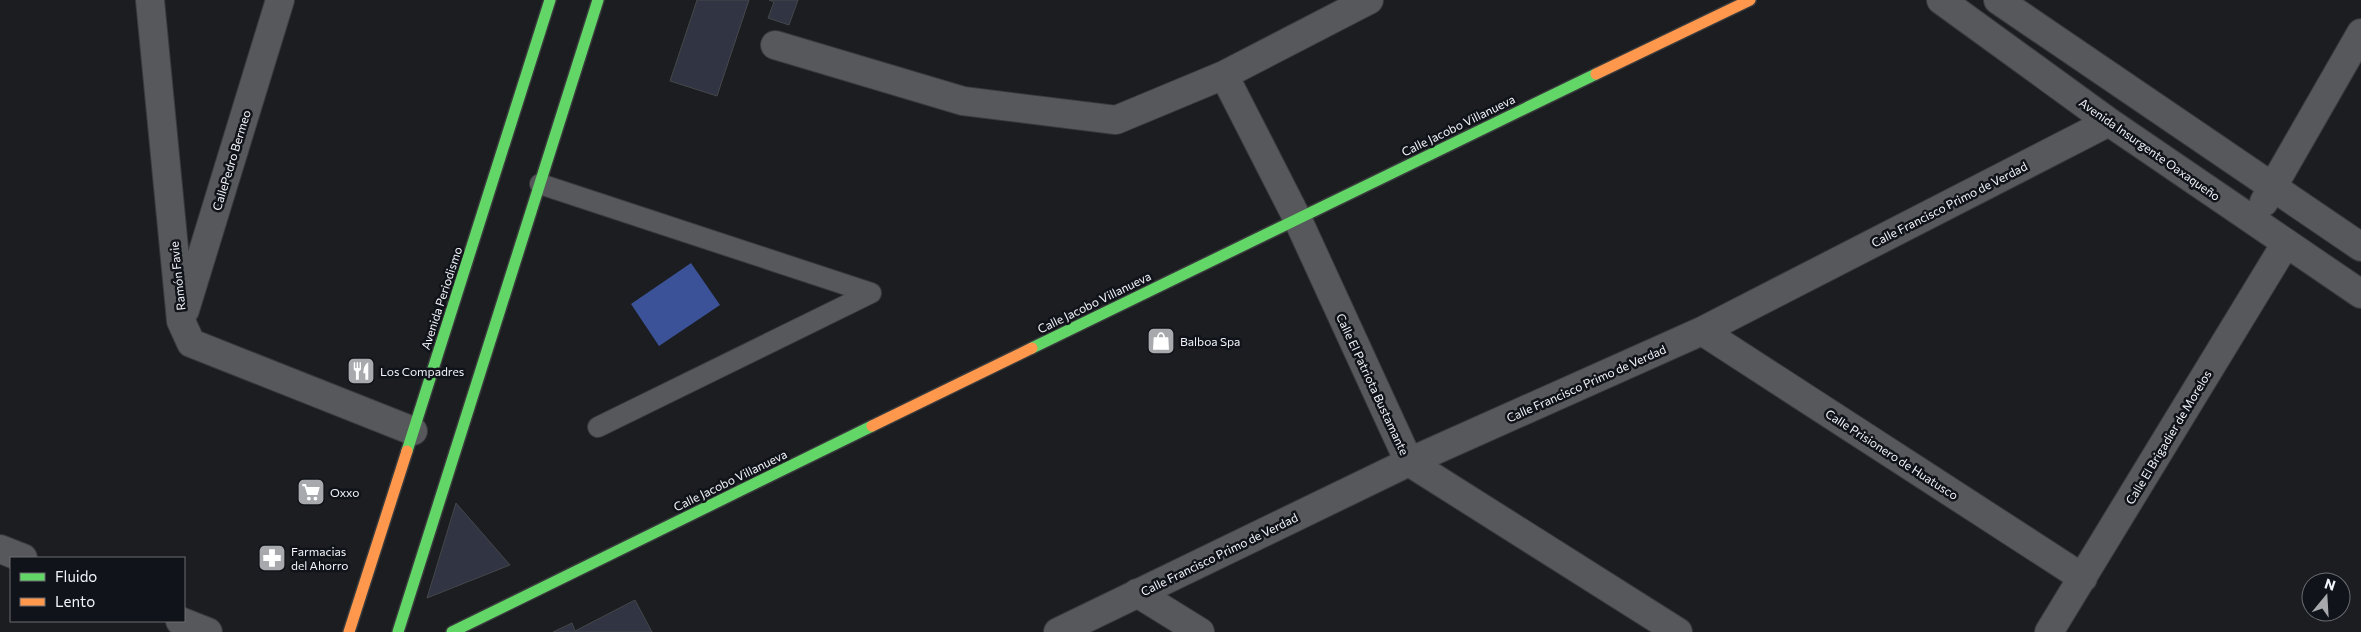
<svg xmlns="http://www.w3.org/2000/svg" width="2361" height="632" font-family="Commissioner,sans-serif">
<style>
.water{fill:#3b5298}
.building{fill:#303443;stroke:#454749}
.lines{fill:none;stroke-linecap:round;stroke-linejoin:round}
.lane-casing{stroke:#393a3c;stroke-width:22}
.street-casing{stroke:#393a3c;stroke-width:30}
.fast-casing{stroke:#393a3c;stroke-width:14}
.slow-casing{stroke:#393a3c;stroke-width:14}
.lane{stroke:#57585b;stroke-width:20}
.street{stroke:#57585b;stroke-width:28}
.fast{stroke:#63d668;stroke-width:11}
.slow{stroke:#ff974d;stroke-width:11}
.labels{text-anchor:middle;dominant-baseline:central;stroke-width:5;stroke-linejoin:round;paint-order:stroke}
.street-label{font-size:12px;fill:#f2f4f9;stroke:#101319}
.poi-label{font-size:12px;fill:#f2f4f9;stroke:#101319;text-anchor:start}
</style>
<rect width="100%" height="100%" fill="#1b1d20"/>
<!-- water -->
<path class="water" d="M 691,263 L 720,305 L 659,346 L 631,304 Z"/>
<!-- building -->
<path class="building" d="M 697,0 L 749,0 L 717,96 L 670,81 Z
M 769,0 L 798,0 L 789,25 L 768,18 L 774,2 Z
M 456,503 L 510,565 L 427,598 Z
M 635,600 L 652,632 L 553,632 L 572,623 L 575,631 Z"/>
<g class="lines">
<defs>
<path id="lane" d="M 540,184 L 871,293 L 598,427"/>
<path id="street" d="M 150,0 L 181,321 L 191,343 L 413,431
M 1941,0 L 2109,122 L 2361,294
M 1998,0 L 2361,247
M 775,45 L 963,101 L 1116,120 L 1224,75 L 1369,0
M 1224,75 L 1297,218 L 1409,462 L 1678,632
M 2264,202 L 2361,33
M 185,310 L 280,0
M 1702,331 L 2083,578
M 0,549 L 23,558
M 1137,593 L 1200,632
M 180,621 L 208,632
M 1058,632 L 1409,462 L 1702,331 L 2109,122
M 2049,632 L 2286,243"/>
<path id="fast" d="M 1032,348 L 1596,74
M 407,451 L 550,0
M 398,632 L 598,0
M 452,632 L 872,426"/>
<path id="slow" d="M 1596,74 L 1750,0
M 872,426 L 1032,348
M 349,632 L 407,451"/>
</defs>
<!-- lane casing -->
<use href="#lane" class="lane-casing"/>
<!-- street casing -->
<use href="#street" class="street-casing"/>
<!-- fast casing -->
<use href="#fast" class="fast-casing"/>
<!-- slow casing -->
<use href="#slow" class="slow-casing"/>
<!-- lane -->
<use href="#lane" class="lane"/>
<!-- street -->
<use href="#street" class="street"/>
<!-- fast -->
<use href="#fast" class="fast"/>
<!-- slow -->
<use href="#slow" class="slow"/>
</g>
<!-- icons -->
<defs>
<symbol id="shop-square" viewBox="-11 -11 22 22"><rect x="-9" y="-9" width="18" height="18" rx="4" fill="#a7a9ad" stroke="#101319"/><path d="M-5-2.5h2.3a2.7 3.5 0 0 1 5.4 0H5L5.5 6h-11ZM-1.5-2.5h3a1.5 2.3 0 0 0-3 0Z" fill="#fff"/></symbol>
<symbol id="restaurant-square" viewBox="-11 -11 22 22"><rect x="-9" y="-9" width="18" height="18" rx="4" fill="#a7a9ad" stroke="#101319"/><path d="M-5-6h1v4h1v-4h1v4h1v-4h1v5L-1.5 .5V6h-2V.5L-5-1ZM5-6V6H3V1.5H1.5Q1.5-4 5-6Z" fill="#fff"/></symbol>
<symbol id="supermarket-square" viewBox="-11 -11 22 22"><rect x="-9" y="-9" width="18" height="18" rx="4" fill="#a7a9ad" stroke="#101319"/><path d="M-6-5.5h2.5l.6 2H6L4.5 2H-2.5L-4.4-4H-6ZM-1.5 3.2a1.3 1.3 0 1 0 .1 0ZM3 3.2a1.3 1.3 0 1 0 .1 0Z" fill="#fff"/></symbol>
<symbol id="pharmacy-square" viewBox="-11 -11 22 22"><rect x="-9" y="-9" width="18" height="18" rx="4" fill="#a7a9ad" stroke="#101319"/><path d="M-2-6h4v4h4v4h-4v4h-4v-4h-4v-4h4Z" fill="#fff"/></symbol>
</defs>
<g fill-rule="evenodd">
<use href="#shop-square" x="1145" y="325" width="32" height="32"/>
<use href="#restaurant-square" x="345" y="355" width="32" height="32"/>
<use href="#supermarket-square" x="295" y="476" width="32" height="32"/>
<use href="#pharmacy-square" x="256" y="542" width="32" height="32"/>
</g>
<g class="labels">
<!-- street labels -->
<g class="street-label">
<text transform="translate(1458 125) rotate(-26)">Calle Jacobo Villanueva</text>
<text transform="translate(2150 149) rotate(35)">Avenida Insurgente Oaxaqueño</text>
<text transform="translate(231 160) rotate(-73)">CallePedro Bermeo</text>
<text transform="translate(1949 204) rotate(-27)">Calle Francisco Primo de Verdad</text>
<text transform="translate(177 276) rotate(-96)">Ramón Favie</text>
<text transform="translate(441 298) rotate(-72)">Avenida Periodismo</text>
<text transform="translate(1094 302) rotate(-26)">Calle Jacobo Villanueva</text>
<text transform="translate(1586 383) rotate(-24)">Calle Francisco Primo de Verdad</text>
<text transform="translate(1373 384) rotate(65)">Calle El Patriota Bustamante</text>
<text transform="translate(2168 437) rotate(-59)">Calle El Brigadier de Morelos</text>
<text transform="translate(1892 454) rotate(33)">Calle Prisionero de Huatusco</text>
<text transform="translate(730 480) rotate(-26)">Calle Jacobo Villanueva</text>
<text transform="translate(1219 554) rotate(-26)">Calle Francisco Primo de Verdad</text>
</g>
<!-- poi labels -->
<g class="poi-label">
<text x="1180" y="341">Balboa Spa</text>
<text x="380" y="371">Los Compadres</text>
<text x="330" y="492">Oxxo</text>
<text x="291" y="551">Farmacias<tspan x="291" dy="14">del Ahorro</tspan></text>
</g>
</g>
<!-- legend -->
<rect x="10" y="557" width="175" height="65" fill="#101319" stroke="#6a6d73"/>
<rect x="20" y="573" width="25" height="8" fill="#63d668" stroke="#6a6d73"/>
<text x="55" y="582" font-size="15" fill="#f2f4f9">Fluido</text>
<rect x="20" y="598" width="25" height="8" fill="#ff974d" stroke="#6a6d73"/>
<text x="55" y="607" font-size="15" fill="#f2f4f9">Lento</text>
<!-- north arrow -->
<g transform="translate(2326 597) rotate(18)"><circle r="24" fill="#101319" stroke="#6a6d73"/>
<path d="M0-4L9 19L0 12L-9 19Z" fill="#a7a9ad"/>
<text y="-8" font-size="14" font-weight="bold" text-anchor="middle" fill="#f2f4f9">N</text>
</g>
</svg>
